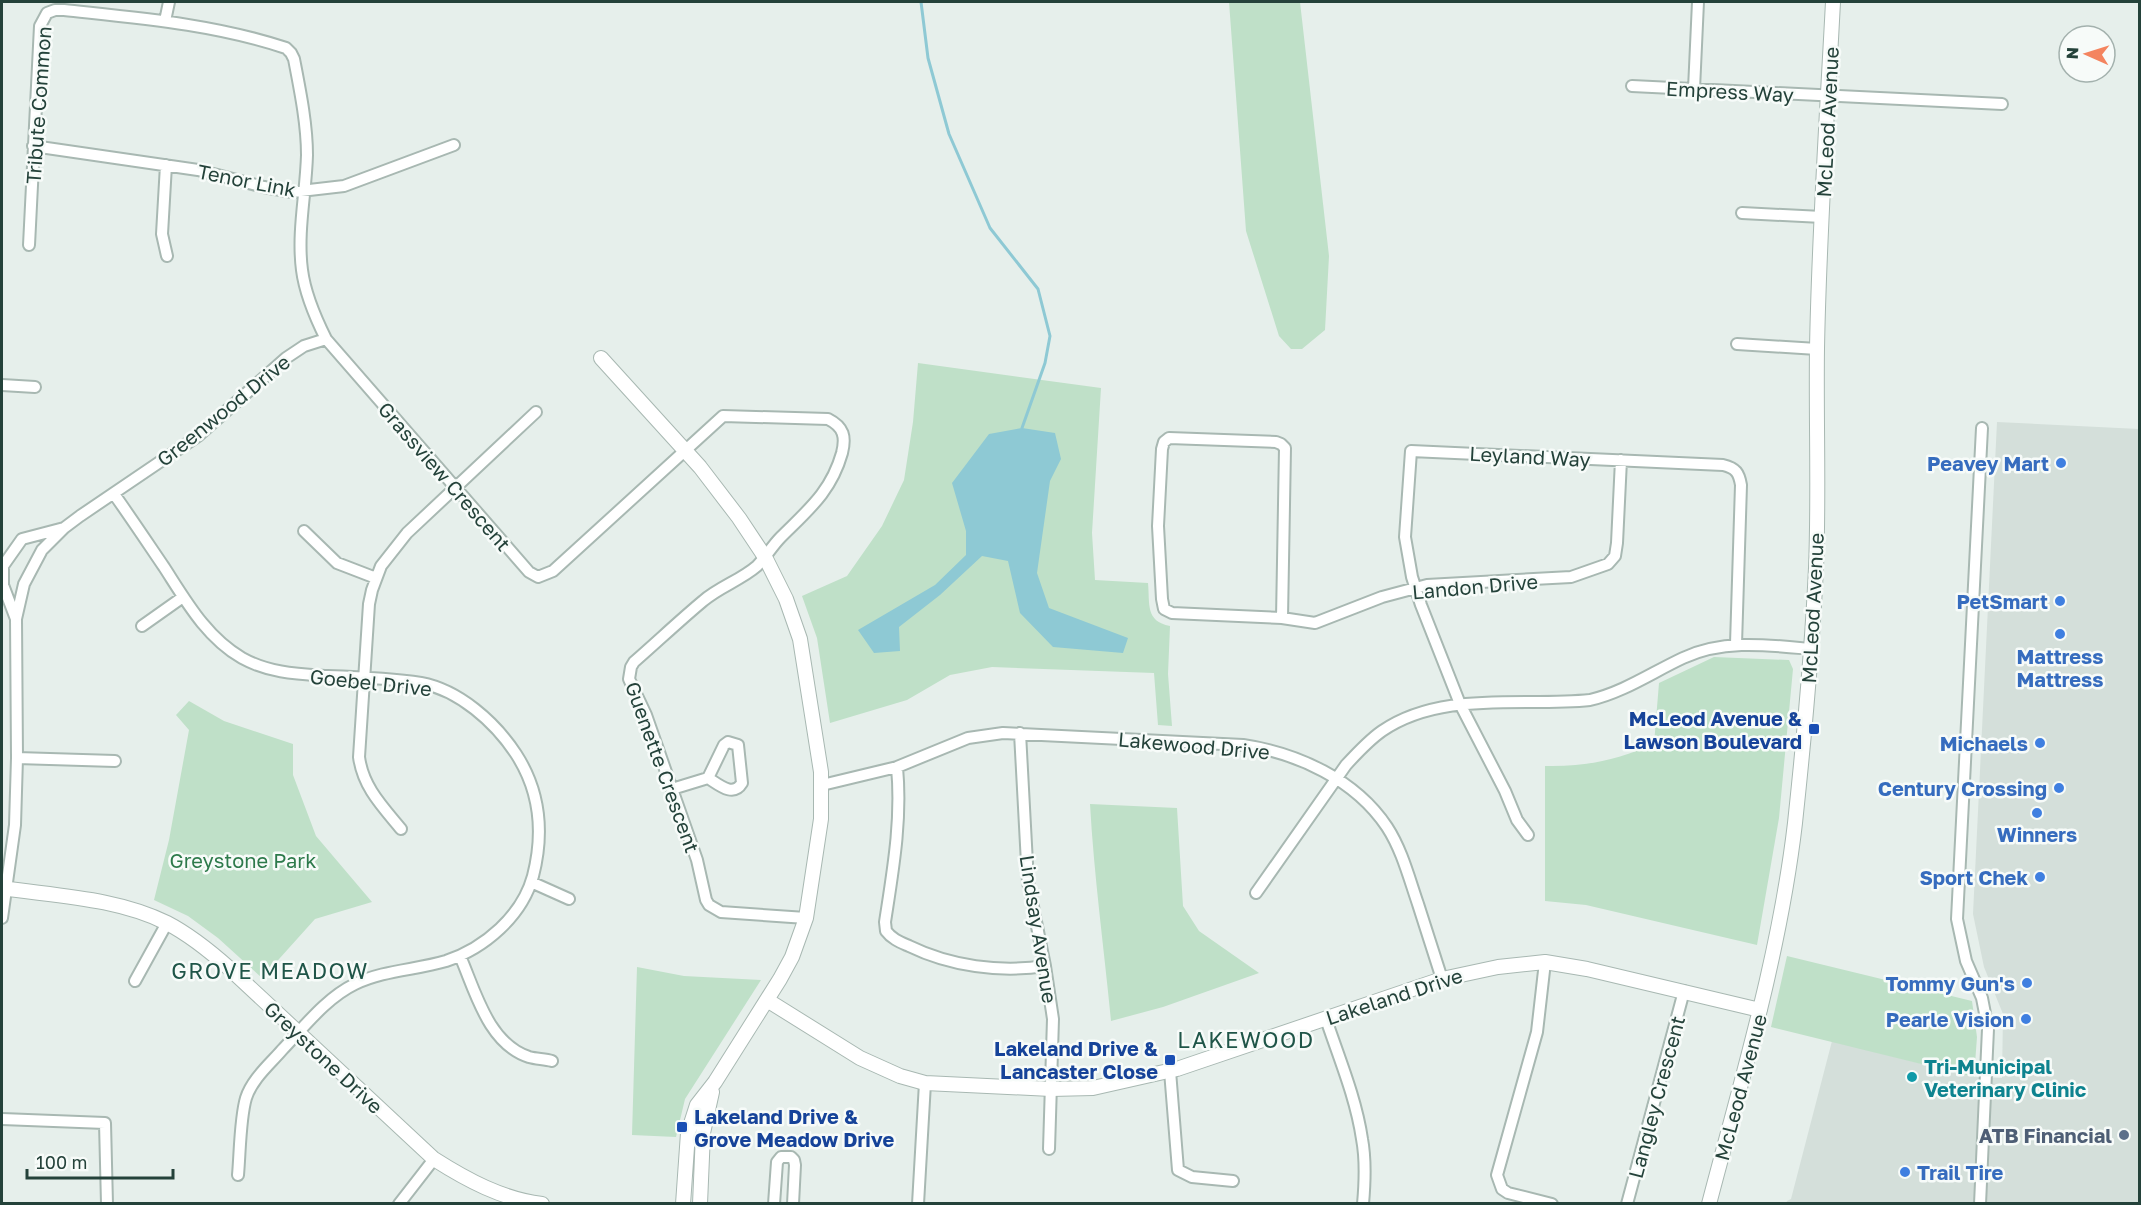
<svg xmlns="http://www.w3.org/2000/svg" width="2141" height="1205" font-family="'Golos Text',sans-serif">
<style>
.built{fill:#d4dfda}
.green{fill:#bfe0c8}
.water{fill:#8ec9d4}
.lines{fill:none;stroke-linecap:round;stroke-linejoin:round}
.stream{stroke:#8ec9d4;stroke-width:3}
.minor-casing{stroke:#a8b8b2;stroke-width:14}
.tertiary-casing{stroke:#a8b8b2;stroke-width:16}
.minor{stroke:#fff;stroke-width:10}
.tertiary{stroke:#fff;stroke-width:14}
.shop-dot{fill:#3f7fe0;stroke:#f7fbf9;stroke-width:2}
.transit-dot{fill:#1a4fb4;stroke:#f7fbf9;stroke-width:2}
.culture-dot{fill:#0f9aa8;stroke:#f7fbf9;stroke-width:2}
.service-dot{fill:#5c6f8a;stroke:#f7fbf9;stroke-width:2}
.labels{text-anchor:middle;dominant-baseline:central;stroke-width:5;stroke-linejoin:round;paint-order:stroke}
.street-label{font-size:20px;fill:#24423a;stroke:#f7fbf9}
.shop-label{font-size:20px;font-weight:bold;fill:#366cbe;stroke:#f7fbf9;text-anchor:end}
.transit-label{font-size:20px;font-weight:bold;fill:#164399;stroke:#f7fbf9;text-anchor:end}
.park-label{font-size:20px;fill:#2d7a4b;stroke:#f7fbf9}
.culture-label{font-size:20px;font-weight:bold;fill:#0d838f;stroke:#f7fbf9;text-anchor:start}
.service-label{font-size:20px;font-weight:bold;fill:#4e5e75;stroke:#f7fbf9;text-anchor:end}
.quarter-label{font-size:22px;letter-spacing:1.5px;fill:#1f5548;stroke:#f7fbf9}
</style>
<rect width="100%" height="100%" fill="#e6efeb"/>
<!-- built -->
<path class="built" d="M 1997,422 L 2139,429 L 2139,1203 L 1786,1204 L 1787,1201 L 1791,1199 L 1832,1041 L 1974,1077 L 2002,1078 L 2003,1014 L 1984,967 L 1973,914 Z"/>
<!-- green -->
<path class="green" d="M 1229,2 L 1300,2 L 1329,256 L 1325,330 L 1302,349 L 1291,349 L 1279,336 L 1246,231 Z
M 918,363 L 1101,388 L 1092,533 L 1095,580 L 1148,583 C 1150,604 1145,621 1170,626 L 1168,674 L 1172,726 L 1158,725 L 1154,673 L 992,667 L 950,675 L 907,700 L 830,723 L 817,638 L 802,596 L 847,576 L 882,526 L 904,480 L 913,422 Z
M 1714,657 L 1789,660 L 1793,669 L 1779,818 L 1757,945 L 1586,905 L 1545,901 L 1545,766 C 1585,767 1617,760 1654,744 L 1659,683 Z
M 189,701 L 224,721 L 293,744 L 293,775 L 316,836 L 372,902 L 315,919 L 262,978 L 218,938 L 188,916 L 154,900 L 169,840 L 189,730 L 176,715 Z
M 1090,804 L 1177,808 L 1183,906 L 1199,931 L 1259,973 L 1163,1007 L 1111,1021 C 1104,948 1094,876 1090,804 Z
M 1787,956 L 1972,1001 L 1977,1037 L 1974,1077 L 1771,1027 Z
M 637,967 L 684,976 L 761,980 L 685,1099 L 676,1137 L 632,1135 Z"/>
<!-- water -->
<path class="water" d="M 1022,428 L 1055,433 L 1061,459 L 1050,481 L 1037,573 L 1049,608 L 1128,638 L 1123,653 L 1053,647 L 1020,613 L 1008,561 L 982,556 L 940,595 L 899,627 L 900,651 L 874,653 L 858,630 L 935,585 L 966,555 L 966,531 L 952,483 L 989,434 Z"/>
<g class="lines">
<!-- stream -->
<path class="stream" d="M 921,2 L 928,58 L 949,134 L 990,228 L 1038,289 L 1050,336 L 1045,363 L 1022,428"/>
<defs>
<path id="minor" d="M 165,21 L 169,2
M 1632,86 L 2002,104
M 1694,89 L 1698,2
M 33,146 L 198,170 L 264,187 L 292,192 L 344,186 L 454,145
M 166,165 L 162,234 L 167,256
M 1742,213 L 1822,217
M 29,245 L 40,26 L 47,13 L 55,10 L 64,10 C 138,18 214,24 286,48 L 291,53 L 294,59 C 300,90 307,124 307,155 C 306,193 297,232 302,270 C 305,294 315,317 326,339 L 529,572 L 538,577 L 553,571 L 723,416 L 828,419 C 844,427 846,437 842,453 C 831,492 808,510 781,537 C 772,546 766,557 757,566 C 741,580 719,587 703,601 C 679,621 657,642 634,662 L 631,667 L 629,679 L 646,715 L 672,789 L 697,860 L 706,900 L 709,905 L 721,912 L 806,918
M 1737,344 L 1817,349
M 2,385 L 35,387
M 114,494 C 131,518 147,542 164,567 C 186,601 206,637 242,658 C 269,673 297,674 327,676 C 358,677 390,678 421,683 C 459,690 495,722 516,754 C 540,791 544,833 533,876 C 522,916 485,948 446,961 C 416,970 384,970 355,984 C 326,998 304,1027 282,1050 C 270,1064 252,1079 246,1098 C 240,1118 240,1153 238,1175
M 304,531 L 337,563 L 376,578
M 1282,618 L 1285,448 L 1281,444 L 1276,442 L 1169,438 L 1164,442 L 1162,449 L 1158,526 L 1162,599 L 1164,609 L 1172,613 L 1282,618 L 1315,623 L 1382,597 L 1427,585 L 1571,577 L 1608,564 L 1615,556 L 1617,543 L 1621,460
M 16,619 L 3,585 L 3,566 L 22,539 L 64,528
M 142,626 L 183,597
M 1020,733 L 1028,882 L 1045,966 L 1053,1019 L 1049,1149
M 17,758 L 115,761
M 897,767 C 902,820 893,870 885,922 L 886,931 C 892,939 900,942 909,946 C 950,966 1000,973 1045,966
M 822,785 L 897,767 L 968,738 L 1003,733 L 1243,745 C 1297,753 1355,779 1387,827 C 1402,850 1409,878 1418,904 C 1426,929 1434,954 1442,979
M 672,789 L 708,778 L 724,745 L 728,742 L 738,745 L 742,783 C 733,798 718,784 708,778
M 401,829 C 382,806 363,787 359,757 L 369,604 L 372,590 L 381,566 L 407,533 L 536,412
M 1528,835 L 1517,820 L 1505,791 L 1460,704 L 1421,605 L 1412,577 L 1405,537 L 1411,451 L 1723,465 C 1736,468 1739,473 1741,485 L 1736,644
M 531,882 L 569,899
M 1256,893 L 1346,765 C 1357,753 1369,740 1382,731 C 1442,690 1523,707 1590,700 C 1624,692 1651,673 1683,658 C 1723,639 1768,645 1811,649
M 2,918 L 15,825 L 17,758 L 16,619 L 24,584 L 42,550 L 64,528 L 80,516 L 198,436 L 286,358 L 304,346 L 326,339
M 460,956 C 475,990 488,1044 529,1057 C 536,1059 545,1059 552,1061
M 1545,962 L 1537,1032 L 1497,1175 L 1502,1189 L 1508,1193 L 1552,1204
M 135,981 L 167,923
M 1326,1019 C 1339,1058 1356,1098 1362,1139 C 1366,1160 1365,1182 1363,1204
M 1170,1071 L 1178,1170 L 1192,1177 L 1233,1181
M 2,1119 L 105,1123 L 107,1204
M 399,1204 L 434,1159
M 774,1204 L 777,1162 L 781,1157 L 791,1157 L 794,1160 L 795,1165 L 793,1204
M 918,1204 L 925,1083
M 1627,1204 L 1684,991
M 1980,1204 L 1988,1029 L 1982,998 L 1966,961 L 1957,919 L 1982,428"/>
<path id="tertiary" d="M 601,358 L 700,467 L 739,518 L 765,557 L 786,599 L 800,639 L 821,772 L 821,819 L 806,918 L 792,957 L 780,979 L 715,1082 L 697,1105 L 688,1133 L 683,1204
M 2,888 C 56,896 117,898 167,923 C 190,935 211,952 230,969 L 434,1159 C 467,1180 502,1199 542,1204
M 767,1000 L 860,1058 L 900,1076 L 925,1083 L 1051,1089 L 1093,1088 L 1177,1069 L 1442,979 L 1498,967 L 1545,962 L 1587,969 L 1760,1010
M 700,1204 L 703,1133 L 712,1092
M 1709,1204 C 1742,1078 1780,952 1795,823 C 1804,739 1812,653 1816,568 C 1819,495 1816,422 1817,349 C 1819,233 1827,117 1833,2"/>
</defs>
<!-- minor casing -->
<use href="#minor" class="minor-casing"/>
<!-- tertiary casing -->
<use href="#tertiary" class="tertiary-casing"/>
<!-- minor -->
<use href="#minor" class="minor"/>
<!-- tertiary -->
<use href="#tertiary" class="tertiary"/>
</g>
<!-- markers -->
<g class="shop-dot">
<circle cx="2061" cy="463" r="6"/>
<circle cx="2060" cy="601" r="6"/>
<circle cx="2060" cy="634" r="6"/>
<circle cx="2040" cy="743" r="6"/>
<circle cx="2059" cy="788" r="6"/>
<circle cx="2037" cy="813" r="6"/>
<circle cx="2040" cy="877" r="6"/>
<circle cx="2027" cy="983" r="6"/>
<circle cx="2026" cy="1019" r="6"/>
<circle cx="1905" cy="1172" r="6"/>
</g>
<g class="transit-dot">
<rect x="1808" y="723" width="12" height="12" rx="3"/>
<rect x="1164" y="1054" width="12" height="12" rx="3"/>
<rect x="676" y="1121" width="12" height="12" rx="3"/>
</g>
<circle class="culture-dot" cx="1912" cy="1077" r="6"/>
<circle class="service-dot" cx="2124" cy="1135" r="6"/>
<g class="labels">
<!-- street labels -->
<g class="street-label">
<text transform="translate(1730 91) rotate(3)">Empress Way</text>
<text transform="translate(38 105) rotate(-86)">Tribute Common</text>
<text transform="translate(1827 122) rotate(-87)">McLeod Avenue</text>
<text transform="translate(247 180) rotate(11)">Tenor Link</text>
<text transform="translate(223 410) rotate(-39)">Greenwood Drive</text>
<text transform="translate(1530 456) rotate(3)">Leyland Way</text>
<text transform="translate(445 476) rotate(49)">Grassview Crescent</text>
<text transform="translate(1475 586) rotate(-5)">Landon Drive</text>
<text transform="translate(1812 608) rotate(-87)">McLeod Avenue</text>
<text transform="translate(371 682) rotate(6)">Goebel Drive</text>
<text transform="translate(1194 745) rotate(5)">Lakewood Drive</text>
<text transform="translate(663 767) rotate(70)">Guenette Crescent</text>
<text transform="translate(1039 929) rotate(81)">Lindsay Avenue</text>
<text transform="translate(1394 996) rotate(-18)">Lakeland Drive</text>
<text transform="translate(324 1057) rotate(43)">Greystone Drive</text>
<text transform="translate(1740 1087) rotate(-75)">McLeod Avenue</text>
<text transform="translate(1656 1097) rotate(-75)">Langley Crescent</text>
</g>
<!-- shop labels -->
<g class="shop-label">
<text x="2049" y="463">Peavey Mart</text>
<text x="2048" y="601">PetSmart</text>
<text x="2060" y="656" text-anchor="middle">Mattress<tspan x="2060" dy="23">Mattress</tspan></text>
<text x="2028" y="743">Michaels</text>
<text x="2047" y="788">Century Crossing</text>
<text x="2037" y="834" text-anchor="middle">Winners</text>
<text x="2028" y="877">Sport Chek</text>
<text x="2015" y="983">Tommy Gun's</text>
<text x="2014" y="1019">Pearle Vision</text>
<text x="1917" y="1172" text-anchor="start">Trail Tire</text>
</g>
<!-- transit labels -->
<g class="transit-label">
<text x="1802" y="718">McLeod Avenue &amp;<tspan x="1802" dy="23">Lawson Boulevard</tspan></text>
<text x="1158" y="1048">Lakeland Drive &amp;<tspan x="1158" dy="23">Lancaster Close</tspan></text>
<text x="694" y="1116" text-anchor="start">Lakeland Drive &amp;<tspan x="694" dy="23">Grove Meadow Drive</tspan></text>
</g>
<!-- park labels -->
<g class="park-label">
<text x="243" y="860">Greystone Park</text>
</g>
<!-- culture labels -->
<g class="culture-label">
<text x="1924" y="1066">Tri-Municipal<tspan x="1924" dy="23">Veterinary Clinic</tspan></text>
</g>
<!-- service labels -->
<g class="service-label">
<text x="2112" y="1135">ATB Financial</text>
</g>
<!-- quarter labels -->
<g class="quarter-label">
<text x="270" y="970">GROVE MEADOW</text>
<text x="1246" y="1039">LAKEWOOD</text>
</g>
</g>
<!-- border -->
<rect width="2141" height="1205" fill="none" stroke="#24423a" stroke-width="6"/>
<!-- north arrow -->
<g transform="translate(2087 54) rotate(273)"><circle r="28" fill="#f7fbf9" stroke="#a3b1ad" stroke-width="1.5"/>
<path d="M0-4.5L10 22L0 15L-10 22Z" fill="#f4845f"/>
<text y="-9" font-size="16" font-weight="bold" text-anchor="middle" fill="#24423a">N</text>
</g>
<!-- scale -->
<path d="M27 1169v9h146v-9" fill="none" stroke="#24423a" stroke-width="3"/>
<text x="36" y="1169" font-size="18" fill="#24423a" stroke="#f7fbf9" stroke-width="4.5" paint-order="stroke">100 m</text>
</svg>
